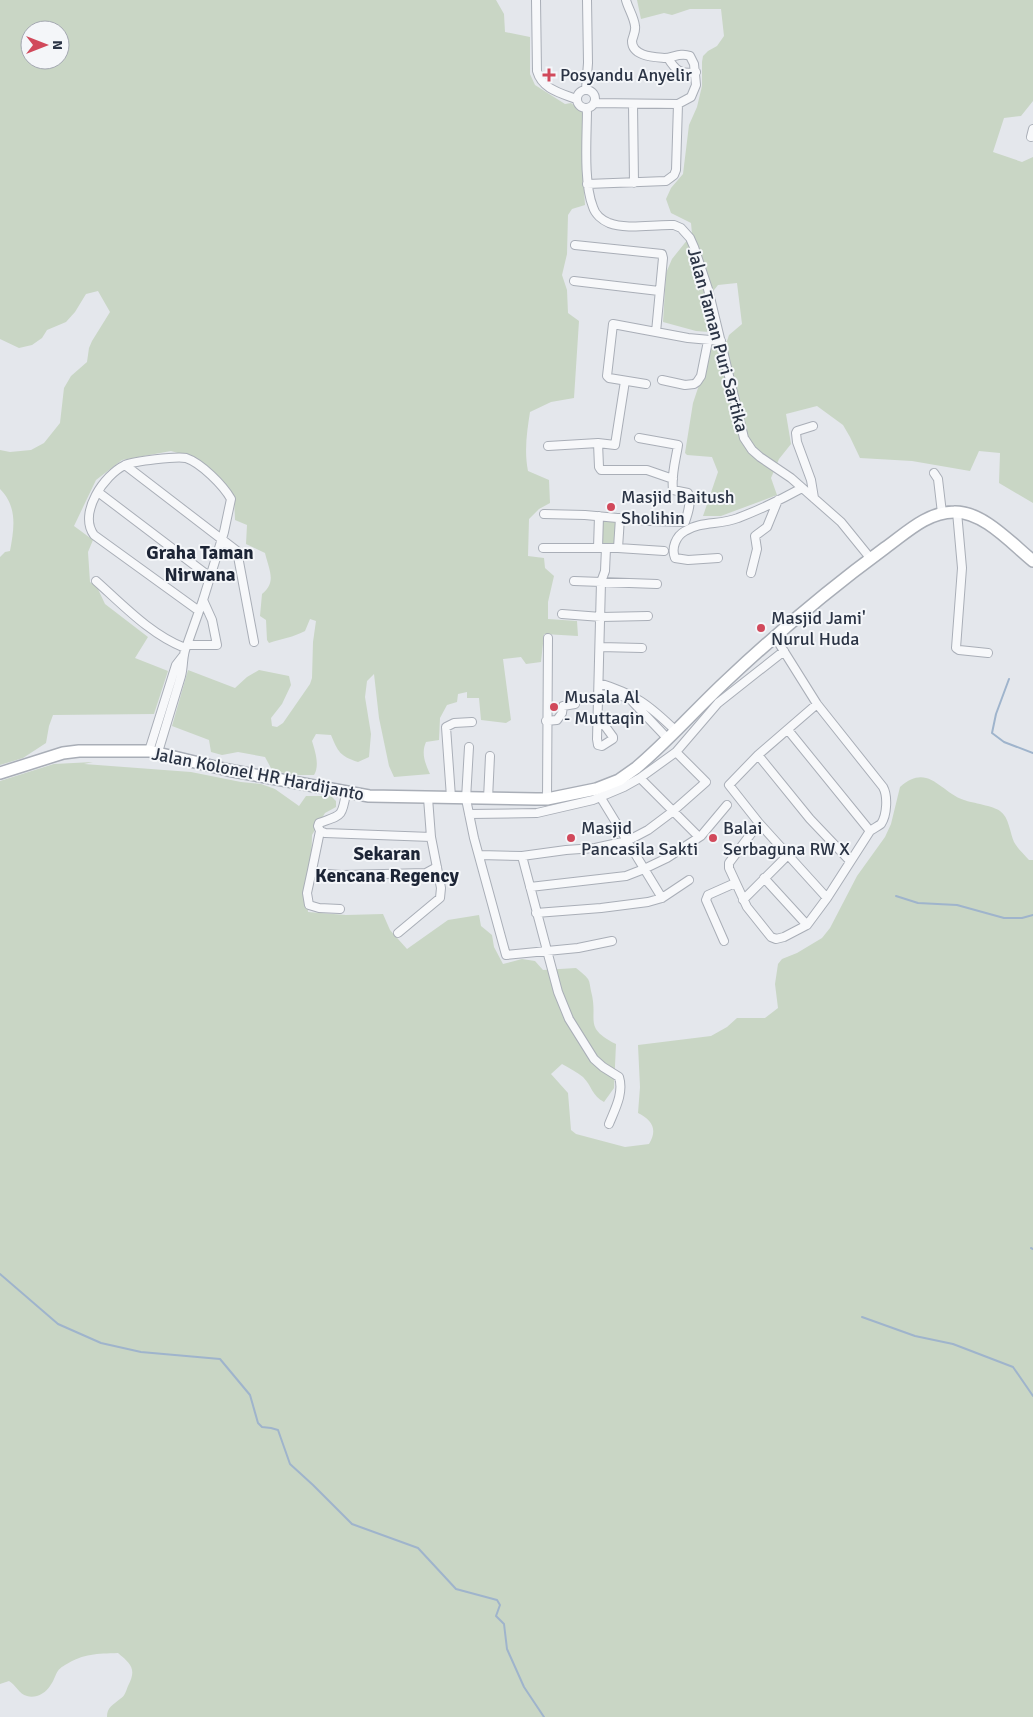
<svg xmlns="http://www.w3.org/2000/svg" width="1033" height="1717" font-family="Signika,sans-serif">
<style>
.green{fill:#c9d6c5;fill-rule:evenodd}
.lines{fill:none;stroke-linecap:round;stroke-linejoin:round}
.stream{stroke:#9fb4cc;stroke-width:2}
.minor-casing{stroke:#a9aeb7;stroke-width:10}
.secondary-casing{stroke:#a9aeb7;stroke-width:14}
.minor{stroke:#f7f8fa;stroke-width:8}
.secondary{stroke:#fff;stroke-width:11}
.poi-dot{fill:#d1495b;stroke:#f4f6f9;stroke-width:2}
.labels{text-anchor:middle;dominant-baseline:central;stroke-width:4;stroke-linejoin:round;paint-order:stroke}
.poi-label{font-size:18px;fill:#2b3445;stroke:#f4f6f9;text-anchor:start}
.street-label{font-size:18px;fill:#2b3445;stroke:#f4f6f9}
.neighbourhood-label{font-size:19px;font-weight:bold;fill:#1d2536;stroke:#f4f6f9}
</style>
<rect width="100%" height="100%" fill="#e4e7ec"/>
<!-- green -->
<path class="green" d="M 0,0 L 496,0 L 504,14 L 505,32 L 530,37 L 530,74 L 535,85 L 565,104 L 571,103 L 584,113 L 583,175 L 585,205 L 572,209 L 568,215 L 567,254 L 562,275 L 567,290 L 568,313 L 579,321 L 574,398 L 551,402 L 530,412 C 527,431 524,451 528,471 L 549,480 L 550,503 L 539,509 L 529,519 L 528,556 L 544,558 L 545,568 L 554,576 L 548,602 L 548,619 L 577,621 L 578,636 L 544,634 L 541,662 L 526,664 L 521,657 L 503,659 L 511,720 L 506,723 L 481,720 L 479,698 L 467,698 L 467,692 L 458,694 L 457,702 L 447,705 L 440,718 L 439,740 L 426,742 C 421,753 425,763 430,774 L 394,777 L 389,766 L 379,718 L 374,674 L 367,681 L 365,697 L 371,734 L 369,757 L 358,762 C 340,756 338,752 331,735 L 316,734 L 312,741 C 315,751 320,765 314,775 L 292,775 L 272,770 L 265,757 L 238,752 L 222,755 L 211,752 L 209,740 L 172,726 L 188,670 L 235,688 L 247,677 L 259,670 L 289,676 L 291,685 L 282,704 L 271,718 L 272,726 L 277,727 L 283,723 L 310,684 L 312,678 L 313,642 L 316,621 L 310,619 L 305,631 C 294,637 281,639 269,643 L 267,640 L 266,620 L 260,616 L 262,594 C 277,582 269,570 265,553 L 246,544 L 247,525 L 235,520 L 234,496 L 188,456 L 171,451 L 122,460 L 96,480 L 74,526 L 93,540 L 88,552 L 90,582 L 97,587 L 105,604 L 148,637 L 135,658 L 168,671 L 154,714 L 53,715 L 49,726 L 46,743 L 23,758 L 0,765 L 0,557 L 5,552 L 10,551 C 14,529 18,507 0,489 L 0,450 L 10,452 L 31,450 L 44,443 L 60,423 L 64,388 L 71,376 L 87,362 L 89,348 L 92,341 L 110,312 L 98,291 L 86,294 L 75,312 L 66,322 L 47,330 L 42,338 L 32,345 L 19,348 L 0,339 ZM 30,30 L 60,30 L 60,60 L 30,60 Z
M 637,0 L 1033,0 L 1033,101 L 1021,116 L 1004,118 L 993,152 L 1022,162 L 1033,157 L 1033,503 L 999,483 L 1000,453 L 979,451 L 970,471 L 912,461 L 860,458 L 850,437 L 843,425 L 817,406 L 786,414 L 791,444 L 779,459 L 771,478 L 777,495 L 721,516 L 703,516 L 718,472 L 712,457 L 687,455 L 685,453 L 693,403 L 712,346 L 727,341 L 729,335 L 742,324 L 737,283 L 718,285 L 707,299 L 709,332 L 696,331 L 663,322 L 666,273 L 672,259 L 692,234 L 691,223 L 671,213 L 666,199 L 671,188 L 683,174 L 689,125 L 697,107 L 702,86 L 702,62 L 703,56 L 708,51 L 717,46 L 724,36 L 721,9 L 690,9 L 672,15 L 664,13 L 641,19 Z
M 603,520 L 616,520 L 615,545 L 602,545 Z
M 93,762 L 84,764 L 191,772 L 241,782 L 261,784 L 275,789 L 299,806 L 306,796 L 331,796 L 336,801 L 336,807 L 325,813 L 312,835 L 311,874 L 306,892 L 308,912 L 346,915 L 383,914 L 390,930 L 407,949 L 448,920 L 479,915 L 481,926 L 492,935 L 494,947 L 503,964 L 522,959 L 535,961 L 543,970 L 576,968 C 580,971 585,975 588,979 C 590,982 590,987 591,991 C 599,1020 582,1027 616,1044 L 614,1088 L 604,1102 C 592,1096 592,1086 583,1077 C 577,1072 569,1068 562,1064 L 551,1074 L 568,1093 L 571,1130 L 576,1134 L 625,1147 L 649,1144 C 658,1129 652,1120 638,1113 L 640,1087 L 638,1045 L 711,1036 L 727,1027 L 737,1018 L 765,1018 L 778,1008 L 775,984 L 778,964 L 782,959 L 797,953 L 822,938 L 830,928 L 857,876 L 885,837 L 891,824 L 900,787 C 928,762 940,792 964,800 C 972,803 994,806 1000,811 C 1009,817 1010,833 1014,842 C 1018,849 1024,854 1029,860 L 1033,860 L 1033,1717 L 107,1717 C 107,1707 113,1705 120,1699 C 125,1696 126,1691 128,1686 C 137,1669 131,1664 118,1653 C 96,1654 85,1653 65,1665 C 54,1671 57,1677 50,1686 C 46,1693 35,1699 27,1696 C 19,1694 16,1685 9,1681 L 0,1684 L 0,781 L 57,763 L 54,764 Z"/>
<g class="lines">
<!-- stream -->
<path class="stream" d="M 1009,679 L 996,714 L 992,733 L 1004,742 L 1033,753
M 896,896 L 918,903 L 957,905 L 1004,918 L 1022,918 L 1033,915
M 1031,1248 L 1033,1249
M 0,1274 L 58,1324 L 101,1343 L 141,1352 L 220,1359 L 250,1395 L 258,1423 L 262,1427 L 271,1428 L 278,1430 L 290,1464 L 313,1485 L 352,1524 L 418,1548 L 456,1589 L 497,1600 L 500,1605 L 496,1616 L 504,1624 L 507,1649 L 524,1687 L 544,1717
M 862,1317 L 915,1336 L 953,1344 L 1013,1367 L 1033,1396"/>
<defs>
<path id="minor" d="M 536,0 L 537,71 C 542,89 560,93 576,99
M 668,58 C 675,70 681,75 696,72
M 586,89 L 588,63 L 587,0
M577 99a9 9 0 1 1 18 0a9 9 0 1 1-18 0Z
M 594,103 L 678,104 L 691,97 L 696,85 L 694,64 L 690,56 C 680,52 673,58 664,58 C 653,57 632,56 632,41 C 633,36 636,31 635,26 C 634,17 628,8 626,0
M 633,104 L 634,183
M 587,108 C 587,136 583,182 593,207 C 595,214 602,220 609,223 C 627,230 654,224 674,225 L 681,228 L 690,238 L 694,247 L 708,289 L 744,438 L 752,450 L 760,457 L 791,478 L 841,522 L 871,559
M 1031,137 L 1033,129
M 587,184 L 666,181 L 674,175 L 676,170 L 678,104
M 575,245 L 662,254 L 663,258 L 656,332
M 574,281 L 659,291
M 662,380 L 685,385 L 694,384 L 697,382 L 701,376 L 708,341
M 646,384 L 609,378 L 607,376 L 613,324 L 688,338 L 721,341
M 813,426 L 797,431 L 796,433 L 797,442 L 811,480 L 814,498
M 598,443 L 599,467 L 601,470 L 647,470 L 673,479
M 548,446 L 598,443 L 615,445 L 625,381
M 125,465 L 237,551 L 254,642
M 934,473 L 938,479 L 942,513
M 98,492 L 210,577
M 957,512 L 962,568 L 956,648 L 959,650 L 988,653
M 544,514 L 585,515 L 650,521 L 685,522 C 688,513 692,501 688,493 L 673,490 C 671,474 676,459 678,445 L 639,438
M 543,548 L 618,548 L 664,551
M 598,548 L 599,516
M 618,548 L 620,518
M 718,558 L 688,560 L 675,558 C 671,548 676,536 685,531 C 700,521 721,525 738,518 C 759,510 782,499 802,488
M 751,573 L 757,549 L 755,536 L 767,527 L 778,500
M 96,581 C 123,605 151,635 185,648
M 574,581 L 657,584
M 562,614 L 601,617 L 648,616
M 187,645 L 217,645 L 212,620 L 203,600
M 600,647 L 642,648
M 599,683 C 635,694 649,705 676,731
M 598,694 L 622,696 L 631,700 L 668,739
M 817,704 L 758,755 L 729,785 L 759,823 L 827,898
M 546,721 L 557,720 L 562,713 L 563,706 L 575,704
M 598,723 L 605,726 L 613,737 L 613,739 L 602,746 L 598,745 L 597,739 L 601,582 L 605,571 L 606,548
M 788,730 L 870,831
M 469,747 L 466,799 L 474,838 L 506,955 L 578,948 L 612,941
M 149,751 L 176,665 L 183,656
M 158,752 L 181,676 C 184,665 182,654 187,645 L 203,600 L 224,532 L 231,499 C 223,485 201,463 186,458 C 177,456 134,461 125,465 C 104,475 78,513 94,535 L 199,611
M 758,755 L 810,819 L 850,861
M 640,778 L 699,837
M 346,793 C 342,818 341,815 319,823 L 318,826 L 320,831 L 325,833 L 431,837 L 428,798
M 451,797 L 446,727 L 454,723 L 472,722
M 601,798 L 662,898
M 488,799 L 490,756
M 547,799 L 548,638
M 469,814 L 537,813 L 593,800 L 624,787 L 640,778 L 676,752 L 718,703 L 784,651
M 759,823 L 729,863 L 729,868 L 747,907 L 771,937 L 776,939 L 784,937 L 807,925 L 827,898 L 870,831 C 873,829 878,826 881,824 C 887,815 888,796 883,787 L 817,704 L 775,637
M 320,831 L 312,870 L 315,873 L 341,875 L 426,873 L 437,867
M 479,855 L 522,856 L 566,850 L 595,848 L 627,841 L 648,830 L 672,812 L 706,782 L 676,752
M 522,856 L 558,992 L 569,1019 L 594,1059 L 603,1067 L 619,1077 C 624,1093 615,1109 609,1124
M 312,870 L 307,893 L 309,905 L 319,908 L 340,909
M 764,878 L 807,925
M 530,887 L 626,876 L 644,869 L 667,858 L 701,836 L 727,805
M 743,900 L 788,855
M 536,913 L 601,908 L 648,902 L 662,898 L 689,880
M 398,933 L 440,898 L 441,888 L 431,837
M 724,941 L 706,900 L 708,895 L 735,883"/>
<path id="secondary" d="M 0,773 L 63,753 L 79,751 L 149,751 L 228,770 L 369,796 L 536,799 L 547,799 L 596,789 L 619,780 L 636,768 C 668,741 695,710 726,681 C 776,634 829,589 885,548 C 906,533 927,512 954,512 C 983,511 1012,544 1033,561"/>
</defs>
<!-- minor casing -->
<use href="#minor" class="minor-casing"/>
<!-- secondary casing -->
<use href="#secondary" class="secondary-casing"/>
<!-- minor -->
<use href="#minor" class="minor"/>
<!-- secondary -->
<use href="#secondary" class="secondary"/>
</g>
<!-- markers -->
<g class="poi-dot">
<path d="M546.5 67.5h5v5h5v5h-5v5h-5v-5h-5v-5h5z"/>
<circle cx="611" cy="507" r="5"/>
<circle cx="761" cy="628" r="5"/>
<circle cx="554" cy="707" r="5"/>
<circle cx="571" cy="838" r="5"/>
<circle cx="713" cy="838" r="5"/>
</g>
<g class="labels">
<!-- poi labels -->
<g class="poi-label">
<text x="560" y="75">Posyandu Anyelir</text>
<text x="621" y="497">Masjid Baitush<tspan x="621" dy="21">Sholihin</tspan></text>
<text x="771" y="618">Masjid Jami'<tspan x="771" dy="21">Nurul Huda</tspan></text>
<text x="564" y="697">Musala Al<tspan x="564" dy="21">- Muttaqin</tspan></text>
<text x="581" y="828">Masjid<tspan x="581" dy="21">Pancasila Sakti</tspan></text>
<text x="723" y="828">Balai<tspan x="723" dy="21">Serbaguna RW X</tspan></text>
</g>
<!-- street labels -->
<g class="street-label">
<text transform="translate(718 340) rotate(75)">Jalan Taman Puri Sartika</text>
<text transform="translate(258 774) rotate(11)">Jalan Kolonel HR Hardijanto</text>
</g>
<!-- neighbourhood labels -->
<g class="neighbourhood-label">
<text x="200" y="553">Graha Taman<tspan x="200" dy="22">Nirwana</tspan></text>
<text x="387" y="854">Sekaran<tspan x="387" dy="22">Kencana Regency</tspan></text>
</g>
</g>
<!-- north arrow -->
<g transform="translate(45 45) rotate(90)"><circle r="24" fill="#f4f6f9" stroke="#a4a8b1"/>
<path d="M0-4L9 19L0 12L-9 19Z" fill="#d1495b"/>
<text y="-8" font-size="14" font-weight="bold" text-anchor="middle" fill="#2b3445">N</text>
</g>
</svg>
